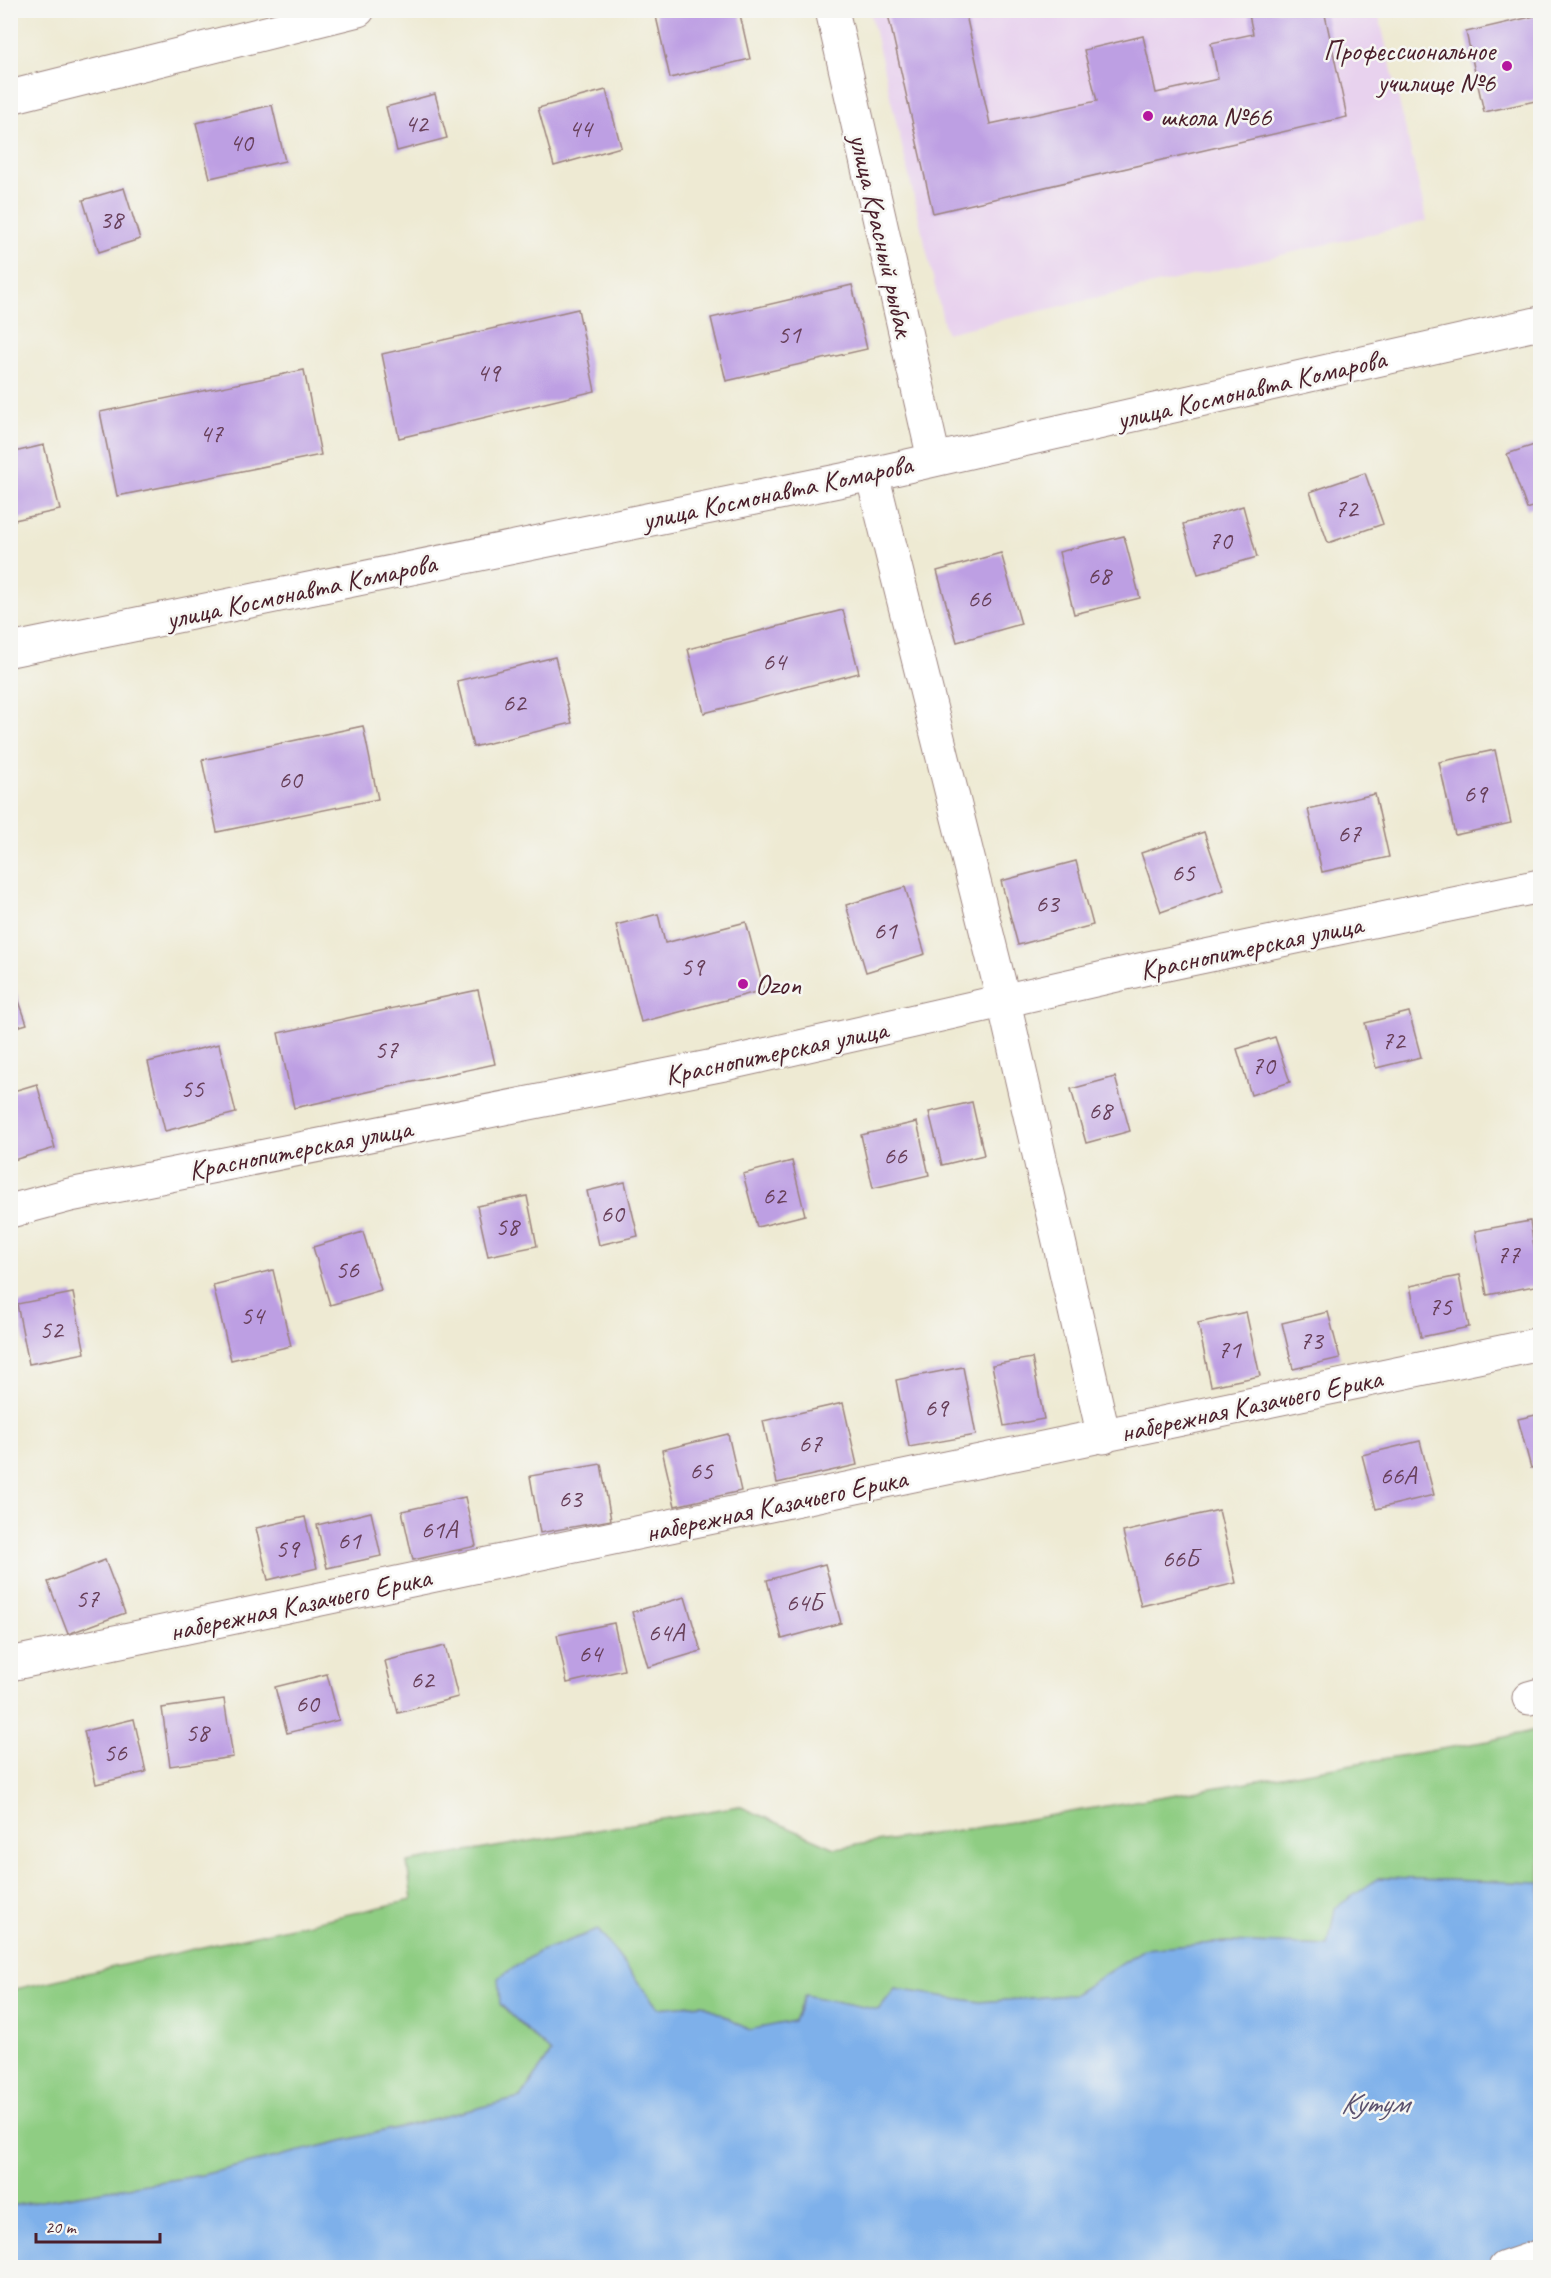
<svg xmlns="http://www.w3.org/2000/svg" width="1551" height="2278" font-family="Caveat,sans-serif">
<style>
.built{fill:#e8d2ee}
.green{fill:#8fcd83;stroke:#6c7657;stroke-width:1.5}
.water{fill:#7eb0ea;stroke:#64688a;stroke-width:1.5}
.building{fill:#bd9fe3}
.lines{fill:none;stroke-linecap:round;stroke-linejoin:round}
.street-casing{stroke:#9c847f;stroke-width:35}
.secondary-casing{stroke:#9c847f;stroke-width:35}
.street{stroke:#fff;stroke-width:33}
.secondary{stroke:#fff;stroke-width:33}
.poi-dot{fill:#b5179e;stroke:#f6f6f2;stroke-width:2}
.labels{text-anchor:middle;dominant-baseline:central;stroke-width:5;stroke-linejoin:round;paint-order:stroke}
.number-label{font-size:26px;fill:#673f59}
.poi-label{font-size:28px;fill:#4a1f2b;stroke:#f6f6f2;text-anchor:start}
.street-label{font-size:28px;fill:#4a1f2b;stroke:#f6f6f2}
.water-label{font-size:30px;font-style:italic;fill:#5c526e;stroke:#f6f6f2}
</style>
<rect width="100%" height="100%" fill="#f6f6f2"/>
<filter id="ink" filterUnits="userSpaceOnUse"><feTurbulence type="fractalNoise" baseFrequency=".0167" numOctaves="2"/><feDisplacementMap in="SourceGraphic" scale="12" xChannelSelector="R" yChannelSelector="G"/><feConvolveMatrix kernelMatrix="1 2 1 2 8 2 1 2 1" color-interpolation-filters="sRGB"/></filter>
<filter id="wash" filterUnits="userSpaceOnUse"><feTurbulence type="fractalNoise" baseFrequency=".008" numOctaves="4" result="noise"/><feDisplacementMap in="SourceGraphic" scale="24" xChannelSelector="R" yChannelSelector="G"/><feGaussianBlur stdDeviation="1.35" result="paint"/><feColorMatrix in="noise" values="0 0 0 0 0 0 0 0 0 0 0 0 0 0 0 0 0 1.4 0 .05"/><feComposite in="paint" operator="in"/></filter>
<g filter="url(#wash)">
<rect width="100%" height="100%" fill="#eeead3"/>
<!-- built -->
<path class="built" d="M 870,11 L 1378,11 L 1427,221 L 946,333 Z"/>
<!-- green -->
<path class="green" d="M 1540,1729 L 1540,1883 L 1379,1878 L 1328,1946 L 1226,1942 L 1145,1949 L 1073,1995 L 980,2002 L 895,1989 L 878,2010 L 805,1995 L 794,2021 L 749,2031 L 703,2004 L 658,2008 L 598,1930 L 500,2004 L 551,2053 L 520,2098 L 202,2175 L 11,2206 L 11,1990 L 412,1900 L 407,1862 L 739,1806 L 835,1848 L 994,1825 L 1488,1741 Z"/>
<!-- water -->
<path class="water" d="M 1379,1878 L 1540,1883 L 1540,2267 L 11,2268 L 11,2206 L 202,2175 L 520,2098 L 551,2053 L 500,2004 L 498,1978 L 538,1952 L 598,1930 L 658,2008 L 703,2004 L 749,2030 L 794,2021 L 805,1995 L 878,2010 L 895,1989 L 980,2002 L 1073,1995 L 1144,1949 L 1226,1942 L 1328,1946 L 1335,1908 Z"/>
<g id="blocks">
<!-- building -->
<path class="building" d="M 662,10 L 739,10 L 750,59 L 670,78 L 655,12 Z
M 887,10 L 965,10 L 990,124 L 1097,101 L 1084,50 L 1143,36 L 1156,93 L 1218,79 L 1211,43 L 1253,34 L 1248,10 L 1324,10 L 1347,117 L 933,213 Z
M 1538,10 L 1540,10 L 1540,100 L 1484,112 L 1466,32 L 1539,15 Z
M 606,90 L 621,147 L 554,166 L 538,108 Z
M 435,94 L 447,138 L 397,151 L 386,107 Z
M 272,105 L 285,161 L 210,178 L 196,123 Z
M 124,188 L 140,239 L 99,252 L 83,200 Z
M 852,285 L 867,349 L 726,381 L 711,318 Z
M 578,309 L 595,391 L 399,438 L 382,354 Z
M 304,370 L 321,455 L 117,496 L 100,412 Z
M 1540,443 L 1540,504 L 1527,509 L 1507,454 Z
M 44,445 L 60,510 L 10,521 L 10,453 Z
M 1365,473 L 1383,524 L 1328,543 L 1310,492 Z
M 1243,506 L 1257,557 L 1198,574 L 1183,524 Z
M 1124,536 L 1140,598 L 1074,614 L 1059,552 Z
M 1001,553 L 1021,624 L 957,642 L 937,571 Z
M 843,610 L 859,673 L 704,713 L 688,649 Z
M 555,657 L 572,723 L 473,747 L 457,681 Z
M 363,726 L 378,799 L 217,832 L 202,760 Z
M 1495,750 L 1511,823 L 1455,835 L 1439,762 Z
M 1375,794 L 1389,857 L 1322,872 L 1308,809 Z
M 1204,832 L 1224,890 L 1161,912 L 1141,853 Z
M 1076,861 L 1093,925 L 1018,945 L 1001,881 Z
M 905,887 L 925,954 L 866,972 L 846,905 Z
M 658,914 L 665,943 L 746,922 L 764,990 L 641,1022 L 616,925 Z
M 10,975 L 27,1024 L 10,1029 Z
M 478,990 L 495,1064 L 294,1108 L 278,1033 Z
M 1409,1012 L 1421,1057 L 1376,1068 L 1365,1023 Z
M 1275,1037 L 1290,1082 L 1251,1095 L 1237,1049 Z
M 219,1044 L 236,1113 L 165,1131 L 148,1062 Z
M 1115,1077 L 1130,1131 L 1086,1143 L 1071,1089 Z
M 37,1084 L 55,1148 L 10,1161 L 10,1092 Z
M 972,1102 L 984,1155 L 942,1165 L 929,1112 Z
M 917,1122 L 929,1175 L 873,1188 L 861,1135 Z
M 792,1161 L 805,1215 L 757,1227 L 743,1174 Z
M 625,1182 L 638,1236 L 599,1245 L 587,1191 Z
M 527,1196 L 537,1246 L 488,1256 L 477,1206 Z
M 1530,1221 L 1540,1285 L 1487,1295 L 1475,1231 Z
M 363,1232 L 381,1290 L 330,1305 L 313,1247 Z
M 273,1270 L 291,1346 L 231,1360 L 213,1285 Z
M 1459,1276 L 1469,1327 L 1421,1337 L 1410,1286 Z
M 73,1293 L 85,1353 L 29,1364 L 17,1304 Z
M 1246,1312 L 1260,1376 L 1211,1386 L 1198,1323 Z
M 1328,1312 L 1340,1358 L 1293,1369 L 1282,1323 Z
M 1032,1358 L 1044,1419 L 1004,1426 L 992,1365 Z
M 963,1367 L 976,1435 L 909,1447 L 896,1380 Z
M 843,1403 L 857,1465 L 777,1483 L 763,1421 Z
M 1540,1414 L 1540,1466 L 1531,1468 L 1518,1419 Z
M 728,1434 L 741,1491 L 675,1506 L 662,1450 Z
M 1420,1441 L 1434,1495 L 1376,1509 L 1362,1455 Z
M 601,1464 L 611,1520 L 540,1533 L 530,1476 Z
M 465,1497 L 476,1546 L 413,1560 L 402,1511 Z
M 1219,1510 L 1236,1583 L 1141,1606 L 1123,1532 Z
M 371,1512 L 381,1556 L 327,1568 L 317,1525 Z
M 305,1517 L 317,1568 L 268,1580 L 256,1528 Z
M 105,1560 L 125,1613 L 68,1634 L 48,1582 Z
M 825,1564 L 841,1623 L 782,1639 L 767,1580 Z
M 685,1597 L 701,1651 L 648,1667 L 632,1612 Z
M 614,1623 L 624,1670 L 567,1683 L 557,1635 Z
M 445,1646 L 458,1697 L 398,1713 L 385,1661 Z
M 327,1674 L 339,1720 L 287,1733 L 275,1687 Z
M 224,1699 L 233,1757 L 170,1766 L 162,1708 Z
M 134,1719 L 146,1772 L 96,1784 L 84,1731 Z"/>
</g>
</g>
<g filter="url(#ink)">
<use href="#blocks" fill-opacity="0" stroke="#9c847f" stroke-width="1.5"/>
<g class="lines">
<defs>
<path id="street" d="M 832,10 L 934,459
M 10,97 L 358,10
M 872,474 L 1004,1002 L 1104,1437
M 10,1664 L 1540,1344
M 1529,1698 L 1540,1695
M 1505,2268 L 1540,2256"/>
<path id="secondary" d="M 10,650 L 872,474 L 1540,323
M 10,1211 L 70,1195 L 729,1063 L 1148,968 L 1540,886"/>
</defs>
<!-- street casing -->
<use href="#street" class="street-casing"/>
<!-- secondary casing -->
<use href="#secondary" class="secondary-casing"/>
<!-- street -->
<use href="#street" class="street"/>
<!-- secondary -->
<use href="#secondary" class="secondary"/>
</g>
</g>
<!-- markers -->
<g class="poi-dot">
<circle cx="1507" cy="66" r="6"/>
<circle cx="1148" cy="116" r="6"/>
<circle cx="743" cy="984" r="6"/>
</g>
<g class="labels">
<!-- number labels -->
<g class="number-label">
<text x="416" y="123">42</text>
<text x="580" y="128">44</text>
<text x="241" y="142">40</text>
<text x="111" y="219">38</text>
<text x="789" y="334">51</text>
<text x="488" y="372">49</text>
<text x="211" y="433">47</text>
<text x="1346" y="508">72</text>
<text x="1220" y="540">70</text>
<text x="1099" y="575">68</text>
<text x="979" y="598">66</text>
<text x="774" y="661">64</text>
<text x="514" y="702">62</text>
<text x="290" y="779">60</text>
<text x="1475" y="793">69</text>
<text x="1349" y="833">67</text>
<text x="1183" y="872">65</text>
<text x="1047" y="903">63</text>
<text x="885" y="930">61</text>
<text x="692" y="966">59</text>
<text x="1393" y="1040">72</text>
<text x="386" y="1049">57</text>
<text x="1263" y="1065">70</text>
<text x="192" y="1088">55</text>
<text x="1100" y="1110">68</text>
<text x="895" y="1155">66</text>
<text x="774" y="1195">62</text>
<text x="612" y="1213">60</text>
<text x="507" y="1226">58</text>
<text x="1508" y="1254">77</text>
<text x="347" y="1269">56</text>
<text x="1440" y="1306">75</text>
<text x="252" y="1315">54</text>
<text x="51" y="1329">52</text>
<text x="1311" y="1340">73</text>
<text x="1229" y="1349">71</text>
<text x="936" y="1407">69</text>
<text x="810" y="1443">67</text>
<text x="701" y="1470">65</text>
<text x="1398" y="1475">66А</text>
<text x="570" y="1498">63</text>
<text x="439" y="1529">61А</text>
<text x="349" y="1540">61</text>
<text x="287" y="1548">59</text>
<text x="1180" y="1558">66Б</text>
<text x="87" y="1598">57</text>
<text x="804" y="1602">64Б</text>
<text x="666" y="1632">64А</text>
<text x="590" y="1653">64</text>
<text x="422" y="1679">62</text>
<text x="307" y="1703">60</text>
<text x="197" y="1732">58</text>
<text x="115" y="1752">56</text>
</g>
<!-- poi labels -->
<g class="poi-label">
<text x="1495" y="50" text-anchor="end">Профессиональное<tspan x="1495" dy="32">училище №6</tspan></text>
<text x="1160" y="116">школа №66</text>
<text x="755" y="984">Ozon</text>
</g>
<!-- street labels -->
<g class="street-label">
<text transform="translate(882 235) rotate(77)">улица Красный рыбак</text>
<text transform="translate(1251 389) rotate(-13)">улица Космонавта Комарова</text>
<text transform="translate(777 492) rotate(-12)">улица Космонавта Комарова</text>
<text transform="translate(301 591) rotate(-12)">улица Космонавта Комарова</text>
<text transform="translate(1251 947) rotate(-12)">Краснопитерская улица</text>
<text transform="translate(776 1052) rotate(-12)">Краснопитерская улица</text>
<text transform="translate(300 1149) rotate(-11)">Краснопитерская улица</text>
<text transform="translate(1251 1405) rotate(-12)">набережная Казачьего Ерика</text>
<text transform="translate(776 1505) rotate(-12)">набережная Казачьего Ерика</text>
<text transform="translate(300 1604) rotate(-12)">набережная Казачьего Ерика</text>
</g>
<!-- water labels -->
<g class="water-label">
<text x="1374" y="2103">Кутум</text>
</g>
</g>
<!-- margin -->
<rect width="1551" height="2278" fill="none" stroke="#f6f6f2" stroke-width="36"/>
<!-- scale -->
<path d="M36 2233v9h124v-9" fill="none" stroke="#4a1f2b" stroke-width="3"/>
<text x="45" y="2233" font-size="18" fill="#4a1f2b" stroke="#f6f6f2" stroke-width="4.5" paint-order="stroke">20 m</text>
</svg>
